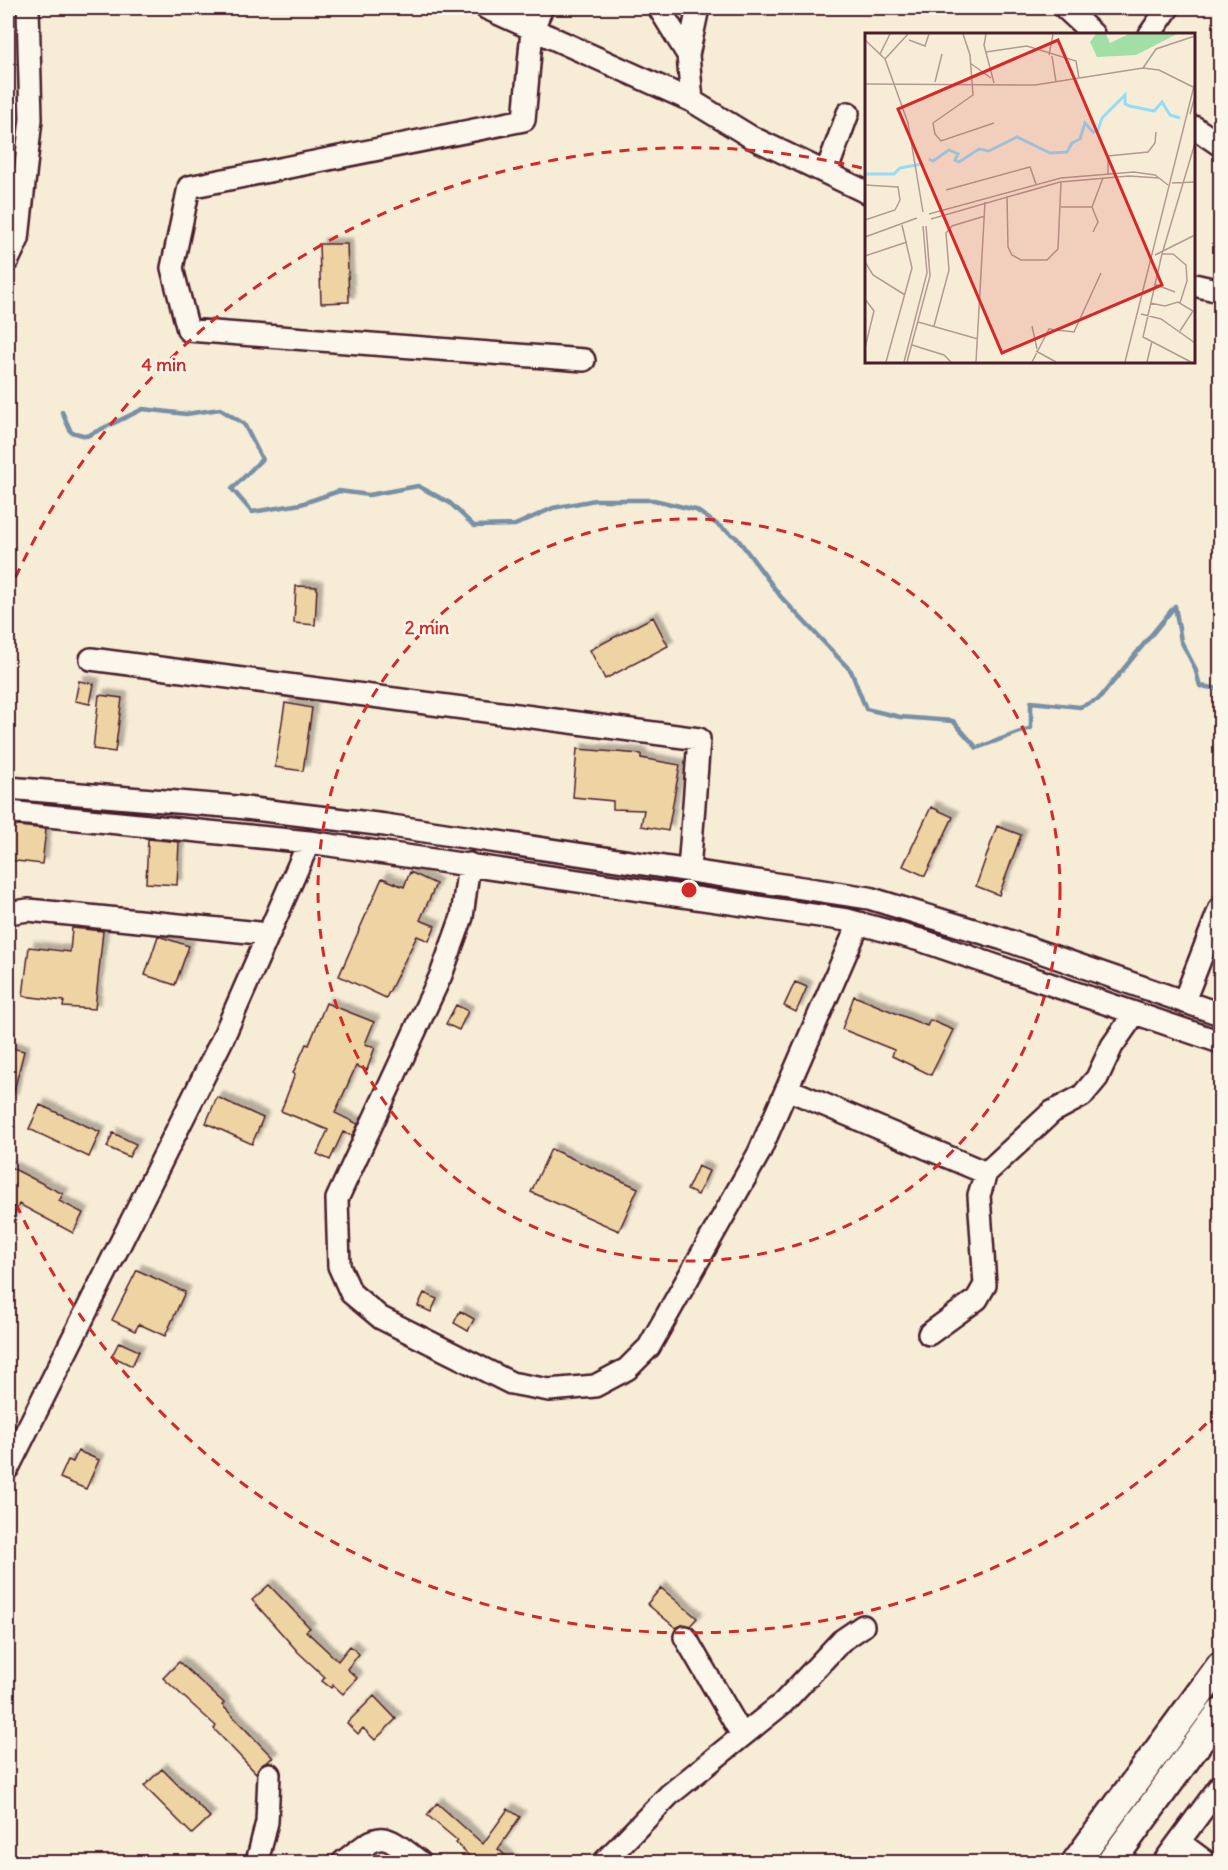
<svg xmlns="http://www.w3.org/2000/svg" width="1228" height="1870" font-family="Delius,sans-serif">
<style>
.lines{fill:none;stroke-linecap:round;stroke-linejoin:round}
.stream{stroke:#7790a5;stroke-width:4.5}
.building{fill:#eed4a3;stroke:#4a1f2b;stroke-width:1.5;filter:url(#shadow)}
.minor-casing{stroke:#4a1f2b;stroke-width:26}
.major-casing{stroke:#4a1f2b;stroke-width:32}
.minor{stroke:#fbf7ec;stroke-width:21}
.major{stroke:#fbf7ec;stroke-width:27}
.ring{fill:none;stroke:#d62828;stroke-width:3;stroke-dasharray:10 8}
.inset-river{fill:none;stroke:#95dcf7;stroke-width:3}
.inset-road{fill:none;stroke:#b29a92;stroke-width:1.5}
.view{fill:#d62828;fill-opacity:0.15;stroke:#d62828;stroke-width:3}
.inset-edge{fill:none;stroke:#4a1f2b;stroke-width:3}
.centre{fill:#d62828;stroke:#fbf7ec;stroke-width:3}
.ring-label{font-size:18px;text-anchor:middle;font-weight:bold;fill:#d62828;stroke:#fbf7ec;stroke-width:4.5;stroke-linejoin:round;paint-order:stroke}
</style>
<defs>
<filter id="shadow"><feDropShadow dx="5.5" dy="-5.5" stdDeviation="1.5" flood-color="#0004"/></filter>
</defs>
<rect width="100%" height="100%" fill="#f7ecd6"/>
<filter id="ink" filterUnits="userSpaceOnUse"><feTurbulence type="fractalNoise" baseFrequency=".0167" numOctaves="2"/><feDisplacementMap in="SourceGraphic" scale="12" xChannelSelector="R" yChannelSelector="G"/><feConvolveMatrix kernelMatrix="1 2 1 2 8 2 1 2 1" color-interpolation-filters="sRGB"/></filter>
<g filter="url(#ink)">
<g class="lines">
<!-- stream -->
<path class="stream" d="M 62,412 L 71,432 L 87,436 L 143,409 L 186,414 L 220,409 L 244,424 L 262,459 L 232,489 L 252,512 L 301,504 L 339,491 L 369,495 L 418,486 L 450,503 L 474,526 L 515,525 L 553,508 L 595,500 L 654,500 L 696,510 L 737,538 L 781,597 L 851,671 L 866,709 L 900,717 L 953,721 L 977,748 L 1031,728 L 1031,702 L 1080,707 L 1099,699 L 1175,606 L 1181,641 L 1195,668 L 1200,686 L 1220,689"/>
</g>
<!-- building -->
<path class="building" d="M 319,244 L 347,244 L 349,302 L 321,303 Z
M 296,586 L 317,587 L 315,625 L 294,623 Z
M 653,617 L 668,646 L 605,679 L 590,650 Z
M 79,681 L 94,684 L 90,704 L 75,701 Z
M 99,695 L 122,698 L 115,752 L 93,749 Z
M 285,703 L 312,708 L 303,771 L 275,767 Z
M 577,749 L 641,754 L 641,758 L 680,765 L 668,831 L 641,826 L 644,810 L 613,809 L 613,801 L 573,797 Z
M 931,807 L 953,817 L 925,876 L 903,866 Z
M 8,825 L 46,829 L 42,864 L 8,860 Z
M 997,826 L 1021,835 L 999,895 L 976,886 Z
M 148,839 L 179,842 L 177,885 L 146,883 Z
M 410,872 L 436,884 L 420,920 L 435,926 L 429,941 L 417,936 L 386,998 L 339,976 L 382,878 L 404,887 Z
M 72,928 L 103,931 L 95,1009 L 63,1007 L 64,1001 L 23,996 L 29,947 L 70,952 Z
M 158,936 L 189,946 L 175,985 L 145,975 Z
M 795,982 L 807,987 L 796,1012 L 784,1006 Z
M 854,996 L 927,1026 L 930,1020 L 953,1030 L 931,1075 L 892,1056 L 894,1050 L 842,1029 Z
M 326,1003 L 374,1022 L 365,1044 L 375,1047 L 367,1070 L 356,1066 L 335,1113 L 358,1124 L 352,1136 L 343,1132 L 330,1160 L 317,1154 L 328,1130 L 281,1111 L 295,1074 L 293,1073 L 306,1044 L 309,1045 Z
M 456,1005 L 468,1011 L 459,1030 L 446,1024 Z
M 8,1047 L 24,1051 L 12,1099 L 8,1099 Z
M 217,1097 L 263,1118 L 252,1144 L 206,1123 Z
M 40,1105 L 100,1132 L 89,1157 L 29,1129 Z
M 113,1133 L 136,1144 L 129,1157 L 107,1147 Z
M 551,1149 L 638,1188 L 619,1231 L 531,1192 Z
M 8,1166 L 63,1194 L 59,1201 L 83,1213 L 73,1233 L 19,1204 L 8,1227 Z
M 698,1166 L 709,1171 L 698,1195 L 687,1190 Z
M 137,1270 L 185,1292 L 165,1336 L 139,1324 L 135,1331 L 112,1320 Z
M 424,1293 L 437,1299 L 431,1312 L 418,1306 Z
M 460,1311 L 474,1319 L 468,1331 L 454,1323 Z
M 119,1342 L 139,1351 L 132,1366 L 112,1356 Z
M 78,1451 L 99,1460 L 86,1489 L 60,1478 L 68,1460 L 73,1462 Z
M 269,1585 L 310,1628 L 306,1631 L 338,1661 L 350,1646 L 359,1654 L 347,1669 L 357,1678 L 343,1694 L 333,1685 L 331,1688 L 322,1681 L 325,1677 L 299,1653 L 252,1600 Z
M 661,1588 L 697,1618 L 690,1626 L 684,1624 L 676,1628 L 647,1604 Z
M 179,1662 L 224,1703 L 222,1705 L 273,1758 L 263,1763 L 256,1773 L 214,1729 L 216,1726 L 163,1678 Z
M 374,1696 L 396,1719 L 375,1740 L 363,1728 L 358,1734 L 347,1723 Z
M 162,1769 L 210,1817 L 192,1834 L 144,1786 Z
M 437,1803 L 483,1844 L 508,1809 L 520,1817 L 498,1849 L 514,1863 L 476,1863 L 456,1843 L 458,1841 L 427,1815 Z"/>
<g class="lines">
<defs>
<path id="minor" d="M 486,8 L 692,101 L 751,137 L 866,192
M 542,8 L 532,30 L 524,120 L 189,187 L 172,268 L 188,330 L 584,360
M 659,8 L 688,55
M 1065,8 L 1093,34
M 1150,34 L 1168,8
M 692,101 L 688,55 L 698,8
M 1194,127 L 1220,145
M 826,173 L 848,113
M 8,260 L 18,239 L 31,119 L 28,8
M 1194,285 L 1220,291
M 91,659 L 699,739 L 689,870
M 8,788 L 237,807 L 385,825 L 869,898 L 1003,939 L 1220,1014
M 8,812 L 309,842 L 847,920 L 920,940 L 1220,1042
M 469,864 L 462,917 L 441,975 L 337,1199 L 339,1266 L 351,1293 L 381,1318 L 511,1383 L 549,1390 L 595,1386 L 627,1369 L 649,1347 L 759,1153 L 859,923
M 8,913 L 28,910 L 269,934
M 1184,1001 L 1220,908
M 787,1089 L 986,1173
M 929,1334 L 977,1299 L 985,1285 L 979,1195 L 986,1173 L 1052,1112 L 1082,1096 L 1097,1078 L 1112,1046 L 1135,1013
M 8,1468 L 222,1040 L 309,842
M 685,1637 L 742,1735
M 1179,1842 L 1206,1862
M 257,1862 L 267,1822 L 269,1774
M 343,1862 C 383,1831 380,1831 420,1862
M 604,1862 L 669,1795 L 783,1703 L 841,1641 L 863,1626
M 1164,1862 L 1220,1786"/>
<path id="major" d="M 1076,1862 L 1220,1666
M 1111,1862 L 1220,1713"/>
</defs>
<!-- minor casing -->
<use href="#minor" class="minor-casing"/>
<!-- major casing -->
<use href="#major" class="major-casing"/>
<!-- minor -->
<use href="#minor" class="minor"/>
<!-- major -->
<use href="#major" class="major"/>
</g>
</g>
<!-- distance rings -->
<g class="ring">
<circle cx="689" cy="890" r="371"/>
<path d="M1219 1411A743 743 0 0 1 8 1186M8 594A743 743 0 0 1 862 168"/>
</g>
<!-- overview -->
<g transform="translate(865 33)">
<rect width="330" height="330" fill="#f7ecd6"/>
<path d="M 231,1 L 241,1 L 245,10 L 264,1 L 312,1 L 271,22 L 232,24 L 225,9 Z" fill="#a1dfa7"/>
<path class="inset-river" d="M 64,126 L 68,128 L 84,117 L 93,121 L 90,127 L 94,129 L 114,116 L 124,118 L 152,104 L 185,120 L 202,119 L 207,110 L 215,106 L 220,90 L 228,99 L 233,97 L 237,85 L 260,62 L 260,71 L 265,73 L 289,78 L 297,69 L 305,82 L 315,85M 0,141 L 29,141 L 35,135 L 57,131"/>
<path class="inset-road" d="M 98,1 L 105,22 L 108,62 L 68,90 L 70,101 L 76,108 L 129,90M 121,1 L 119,12 L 129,50M 0,7 L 20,26 L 43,90 L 58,179M 44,7 L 60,13 L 64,1M 121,19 L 162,13 L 211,28 L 214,45M 15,21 L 25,1M 184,22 L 188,1M 187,23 L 191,49M 20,26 L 43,1M 105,30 L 126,45M 278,35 L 291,16 L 330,3M 70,49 L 77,21M 0,51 L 170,52 L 278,35 L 294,37 L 328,54M 325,81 L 330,63M 243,141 L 243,123 L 283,119 L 290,110 L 291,99M 307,150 L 330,149M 0,152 L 33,154 L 35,167 L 30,177 L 0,187M 81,157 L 165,134 L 171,151M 142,163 L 143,214 L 147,222 L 156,227 L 182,227 L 193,216 L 196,149M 196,174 L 227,174M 64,181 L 196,145 L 269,139 L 290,142 L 303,152M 66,186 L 195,149 L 264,143 L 294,145M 228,199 L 233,189 L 227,174 L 238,145M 0,204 L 52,185M 297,221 L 308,221 L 321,232 L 322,248 L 315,270M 290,222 L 330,202M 0,223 L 42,209M 0,229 L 8,242 L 40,262M 289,251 L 310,259M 0,266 L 9,278 L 0,315M 285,270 L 300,273 L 313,269 L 328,278 L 315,298M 276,281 L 296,286 L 330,310M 53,289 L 113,306M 69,293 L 84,237 L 81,200 L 87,193 L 120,183M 167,293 L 172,316M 47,312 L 79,322 L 86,329M 171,318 L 191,329M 21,329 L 47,235 L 37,192M 39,329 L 62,240 L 58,193M 42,329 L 65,243 L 61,193M 111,329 L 120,169M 167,329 L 184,296 L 209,299 L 236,240M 260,329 L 330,49M 282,329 L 287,308M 326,329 L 278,304 L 297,221 L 330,110"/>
<path class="view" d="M 193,7 L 297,252 L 137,320 L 33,76 Z"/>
<rect width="330" height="330" class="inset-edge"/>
</g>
<circle cx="689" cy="890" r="9" class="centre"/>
<g class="ring-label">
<text x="164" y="371">4 min</text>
<text x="427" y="634">2 min</text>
</g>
<!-- margin -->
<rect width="1228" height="1870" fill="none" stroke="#fbf7ec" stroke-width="30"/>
<rect x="15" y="15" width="1198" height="1840" fill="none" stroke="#4a1f2b" stroke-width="2" filter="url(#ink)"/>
</svg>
